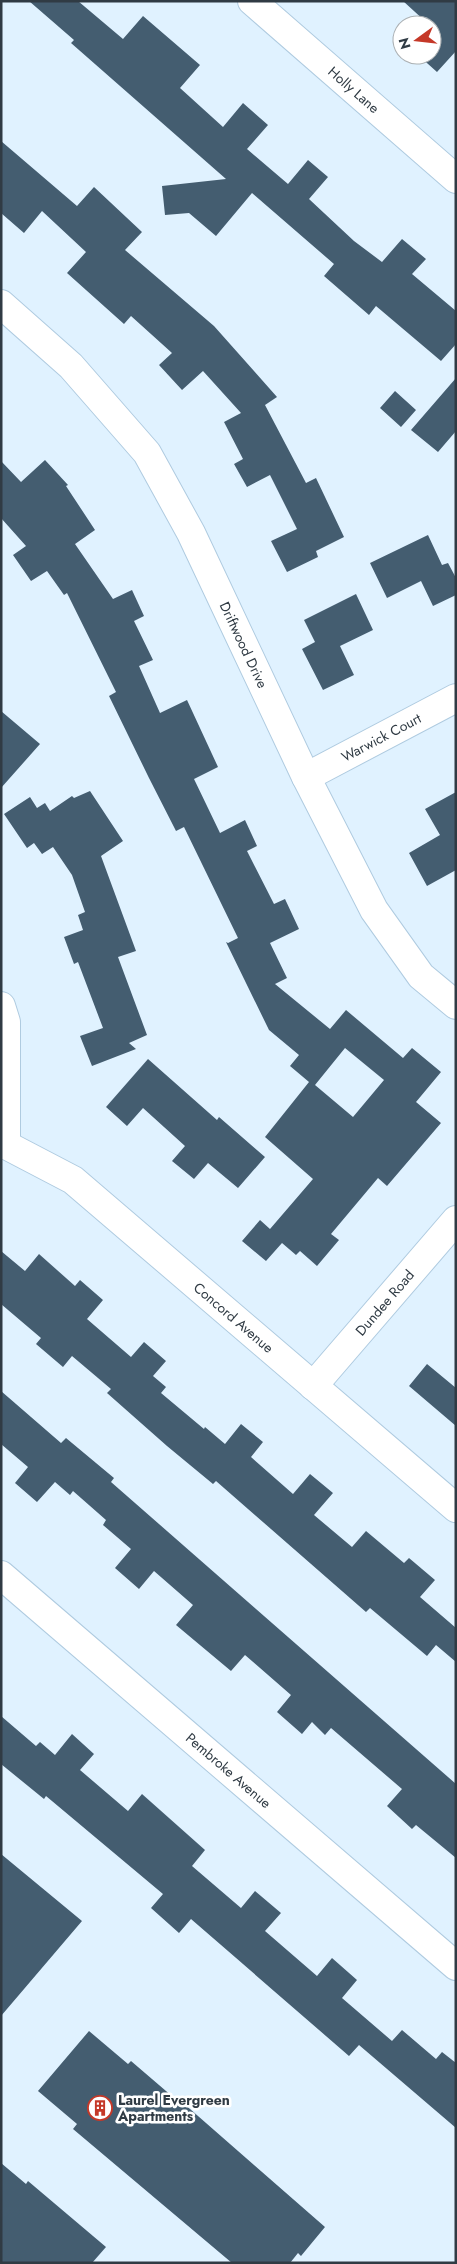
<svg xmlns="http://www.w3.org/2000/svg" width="457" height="2264" font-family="Jost,sans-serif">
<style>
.building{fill:#445d70;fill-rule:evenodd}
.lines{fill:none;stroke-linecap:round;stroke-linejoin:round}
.street-casing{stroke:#afcbe0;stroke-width:30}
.street{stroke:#fff;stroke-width:28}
.labels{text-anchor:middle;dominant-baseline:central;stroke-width:5;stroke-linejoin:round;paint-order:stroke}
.street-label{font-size:14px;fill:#303b44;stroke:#fff}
.poi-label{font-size:14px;font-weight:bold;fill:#303b44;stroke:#fff;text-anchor:start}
</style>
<rect width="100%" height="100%" fill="#e0f2ff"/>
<!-- building -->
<path class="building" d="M 29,1 L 78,1 L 123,39 L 143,16 L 200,65 L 180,88 L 223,127 L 243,103 L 268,125 L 247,149 L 288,184 L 308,160 L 328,177 L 309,199 L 354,241 L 382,262 L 402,239 L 426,259 L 412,274 L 456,311 L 456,344 L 441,361 L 376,306 L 369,315 L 324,276 L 334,264 L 252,193 L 216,236 L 189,213 L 165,215 L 162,186 L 226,179 L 71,43 L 74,40 Z
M 403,1 L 456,1 L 456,51 L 437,72 L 418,55 L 432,55 L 432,25 L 423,25 L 426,22 Z
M 1,141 L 77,206 L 94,187 L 142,232 L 125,250 L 214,326 L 277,397 L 265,405 L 306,483 L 316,478 L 344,537 L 316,551 L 318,557 L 287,572 L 271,541 L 297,529 L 270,475 L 247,487 L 234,464 L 243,459 L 224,422 L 241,413 L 203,371 L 182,390 L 159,365 L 172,353 L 131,316 L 124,324 L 67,273 L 86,252 L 42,211 L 24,233 L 1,213 Z
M 456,378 L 456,431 L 438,452 L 411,430 Z
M 395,391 L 416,410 L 401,427 L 380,408 Z
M 45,460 L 68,485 L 66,486 L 95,530 L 75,544 L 113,599 L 132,590 L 144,616 L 134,621 L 153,660 L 139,666 L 160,713 L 187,700 L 218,767 L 194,779 L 220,833 L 245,820 L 257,846 L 247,851 L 274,904 L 285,899 L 299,929 L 270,943 L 287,978 L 275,984 L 330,1029 L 346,1010 L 403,1058 L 412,1048 L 441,1072 L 416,1102 L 441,1123 L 387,1186 L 378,1178 L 331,1234 L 339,1240 L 317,1266 L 300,1251 L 296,1255 L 282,1243 L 266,1261 L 242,1241 L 260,1220 L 270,1229 L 313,1179 L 265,1137 L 309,1082 L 290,1066 L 299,1055 L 269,1030 L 226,942 L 228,943 L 238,938 L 184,827 L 176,831 L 149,778 L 109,696 L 116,692 L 67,593 L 64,595 L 47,571 L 31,581 L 13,555 L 26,546 L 1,518 L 1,461 L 21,482 ZM 345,1048 L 384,1080 L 353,1117 L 315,1085 Z
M 428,535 L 442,565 L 448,563 L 456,578 L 456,595 L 433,606 L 421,581 L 387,598 L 370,563 Z
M 356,594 L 373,630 L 340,646 L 354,675 L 323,690 L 302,649 L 315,642 L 304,620 Z
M 1,711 L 40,744 L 1,788 Z
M 90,791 L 123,841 L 101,856 L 136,951 L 118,957 L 147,1035 L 129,1043 L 136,1049 L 92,1066 L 80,1036 L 103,1028 L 78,962 L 74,964 L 64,937 L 83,930 L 78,915 L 85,912 L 72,875 L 53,847 L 42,854 L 34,843 L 27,848 L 4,814 L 30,797 L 37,808 L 45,803 L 50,811 L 72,796 L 74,798 Z
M 456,792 L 456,870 L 427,886 L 409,853 L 440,835 L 425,809 Z
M 148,1059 L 217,1120 L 219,1117 L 265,1157 L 238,1188 L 208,1163 L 194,1179 L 172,1161 L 185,1146 L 143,1108 L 127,1126 L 106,1107 Z
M 1,1251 L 25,1271 L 39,1254 L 75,1286 L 80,1280 L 103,1300 L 87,1319 L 131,1357 L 144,1342 L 166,1361 L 153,1376 L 166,1387 L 161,1393 L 204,1429 L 205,1427 L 225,1444 L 241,1424 L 263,1442 L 251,1457 L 293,1494 L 310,1474 L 333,1493 L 314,1515 L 352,1547 L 366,1531 L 404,1563 L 409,1558 L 435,1580 L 420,1597 L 456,1628 L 456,1662 L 436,1645 L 427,1656 L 370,1608 L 366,1612 L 216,1481 L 213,1484 L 167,1446 L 107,1393 L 111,1389 L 72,1356 L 63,1367 L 36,1344 L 41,1338 L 1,1304 Z
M 427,1364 L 456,1388 L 456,1426 L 409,1386 Z
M 1,1391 L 61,1443 L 66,1438 L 114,1478 L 111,1482 L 456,1784 L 456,1858 L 416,1825 L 412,1829 L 387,1806 L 402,1789 L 331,1728 L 325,1735 L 312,1722 L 302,1734 L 277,1712 L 291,1695 L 245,1655 L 231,1671 L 176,1625 L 193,1605 L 154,1571 L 139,1589 L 115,1568 L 131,1549 L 103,1525 L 106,1520 L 73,1491 L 70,1495 L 55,1482 L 37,1502 L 15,1483 L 28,1467 L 1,1444 Z
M 1,1716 L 36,1746 L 40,1742 L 55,1755 L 72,1734 L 94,1754 L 80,1770 L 128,1811 L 142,1794 L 205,1850 L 192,1866 L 241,1908 L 255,1891 L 281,1913 L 265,1931 L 317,1976 L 332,1958 L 357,1980 L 342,1998 L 392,2041 L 402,2030 L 436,2059 L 442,2052 L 456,2063 L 456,2128 L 359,2045 L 349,2056 L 191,1919 L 179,1933 L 151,1908 L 163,1894 L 46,1796 L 44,1799 L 1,1764 Z
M 1,1854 L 82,1921 L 1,2016 Z
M 89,2031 L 128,2064 L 131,2061 L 180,2103 L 182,2102 L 325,2227 L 301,2256 L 298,2253 L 290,2263 L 232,2263 L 73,2129 L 77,2124 L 38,2091 Z
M 1,2163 L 26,2184 L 28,2181 L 106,2247 L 92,2263 L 1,2263 Z"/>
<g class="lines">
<defs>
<g id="street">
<path id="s1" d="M 252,1 L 456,179"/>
<path id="s2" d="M 1,304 L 71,366 L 147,453 L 191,533 L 306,777 L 374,910 L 421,976 L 456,1005"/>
<path id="s3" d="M 306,777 L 456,698"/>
<path d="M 1,1006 L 6,1022 L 6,1145"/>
<path id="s4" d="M 1,1145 L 6,1145 L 73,1180 L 456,1508"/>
<path id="s5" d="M 313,1386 L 456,1220"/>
<path id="s6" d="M 1,1575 L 456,1966"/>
</g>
</defs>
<!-- street casing -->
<use href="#street" class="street-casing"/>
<!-- street -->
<use href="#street" class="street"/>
</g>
<!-- icons -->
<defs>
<symbol id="building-ring" viewBox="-11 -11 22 22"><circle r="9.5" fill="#fff" stroke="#c53828" stroke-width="1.5"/><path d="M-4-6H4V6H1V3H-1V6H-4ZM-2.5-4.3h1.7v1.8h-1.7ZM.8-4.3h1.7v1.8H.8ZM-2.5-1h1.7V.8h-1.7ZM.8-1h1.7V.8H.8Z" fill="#c53828"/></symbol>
</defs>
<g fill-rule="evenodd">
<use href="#building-ring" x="86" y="2094" width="28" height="28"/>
</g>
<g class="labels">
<!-- street labels -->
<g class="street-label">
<text stroke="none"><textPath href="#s1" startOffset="135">Holly Lane</textPath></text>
<text stroke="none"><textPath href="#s2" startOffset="424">Driftwood Drive</textPath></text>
<text stroke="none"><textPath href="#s3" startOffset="85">Warwick Court</textPath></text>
<text stroke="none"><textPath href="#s5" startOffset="110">Dundee Road</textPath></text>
<text stroke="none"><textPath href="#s4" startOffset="292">Concord Avenue</textPath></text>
<text stroke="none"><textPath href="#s6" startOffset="300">Pembroke Avenue</textPath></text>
</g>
<!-- poi labels -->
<g class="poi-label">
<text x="118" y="2100">Laurel Evergreen<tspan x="118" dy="16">Apartments</tspan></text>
</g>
</g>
<!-- border -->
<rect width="457" height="2264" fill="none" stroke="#303b44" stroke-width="5"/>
<!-- north arrow -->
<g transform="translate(417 40) rotate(255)"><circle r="24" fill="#ffffff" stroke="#acb1b4"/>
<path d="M0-4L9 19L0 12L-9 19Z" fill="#c53828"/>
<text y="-8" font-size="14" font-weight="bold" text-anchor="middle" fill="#303b44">N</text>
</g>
</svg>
